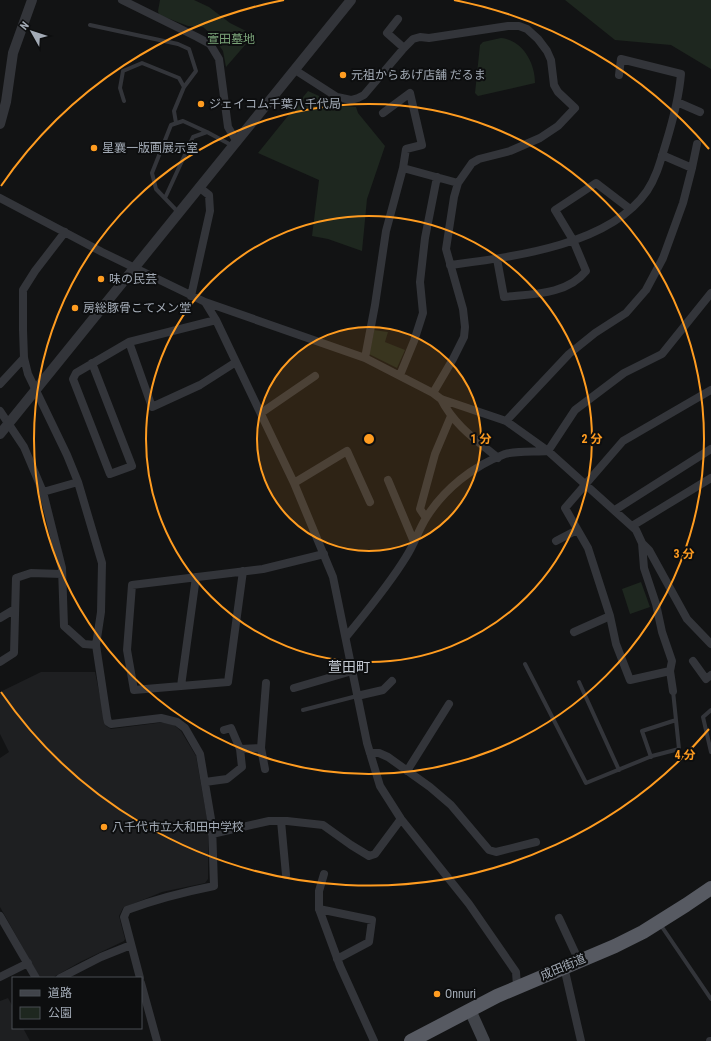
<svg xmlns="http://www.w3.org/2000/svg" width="711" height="1041" font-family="'Roboto Condensed','Noto Sans JP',sans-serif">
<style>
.built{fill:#1e1f21}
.green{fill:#1e271f}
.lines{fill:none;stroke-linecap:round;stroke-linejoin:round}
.service{stroke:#33353a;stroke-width:4}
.minor{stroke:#33353a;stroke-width:8}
.tertiary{stroke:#33353a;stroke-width:10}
.secondary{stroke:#41444a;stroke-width:12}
.trunk{stroke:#575a62;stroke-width:14}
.ring{fill:none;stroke:#ff9c20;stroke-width:2}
.poi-dot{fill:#ff9c20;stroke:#0d0e0f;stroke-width:1.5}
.labels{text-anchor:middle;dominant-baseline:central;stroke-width:4;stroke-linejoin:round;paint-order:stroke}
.park-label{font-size:12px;fill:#7aa378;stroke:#0d0e0f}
.poi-label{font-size:12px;fill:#a3abb6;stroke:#0d0e0f;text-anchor:start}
.street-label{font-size:12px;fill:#a3abb6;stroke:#0d0e0f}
.quarter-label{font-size:14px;fill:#c4c9d2;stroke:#0d0e0f}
.centre{fill:#ff9c20;stroke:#0d0e0f;stroke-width:2}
.ring-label{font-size:12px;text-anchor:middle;font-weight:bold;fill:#ff9c20;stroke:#0d0e0f;stroke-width:4;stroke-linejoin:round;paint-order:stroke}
</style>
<rect width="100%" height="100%" fill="#121314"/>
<!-- built -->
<path class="built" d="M 41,672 L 95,672 L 106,726 L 111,729 L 165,722 L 174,725 L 181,731 L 196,756 L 208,824 L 208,879 L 205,883 L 162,892 L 123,908 L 119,916 L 125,939 L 124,941 L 80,962 L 52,978 L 40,978 L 0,907 L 0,758 L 9,752 L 0,734 L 0,692 Z
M 8,998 L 13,1007 L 13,1028 L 23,1028 L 30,1041 L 0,1041 L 0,1001 Z"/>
<!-- green -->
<path class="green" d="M 160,0 L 194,0 L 209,7 L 230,23 L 250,33 L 252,37 L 226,67 L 223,51 L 212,35 L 203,27 L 188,26 L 159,15 L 158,11 Z
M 565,0 L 711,0 L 711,69 L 671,45 L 615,40 Z
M 501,38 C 522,40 535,62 535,83 L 478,96 L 475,93 L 480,45 L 483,42 Z
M 308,91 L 341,106 L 356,107 L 358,113 L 385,146 L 367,199 L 362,251 L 328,239 L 312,236 L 319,180 L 258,153 Z
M 374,330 L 388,332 L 385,342 L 405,350 L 397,368 L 369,354 Z
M 641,582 L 650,607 L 630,614 L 622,589 Z"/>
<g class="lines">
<!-- service -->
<path class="service" d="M 90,25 L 178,44 L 189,49 L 196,71 L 184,87
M 124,101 L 120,88 L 123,71 L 142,63 L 179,78 L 184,87 L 174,111 L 176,123
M 165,198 L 193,137 L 207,132
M 178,212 L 156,189 L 152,173 L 171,125 L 183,121 L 207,132 L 233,146
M 525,664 L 586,783 L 652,756 L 679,749 L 673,691
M 579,682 L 619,770
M 303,710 L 357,696
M 711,710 L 703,717 L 711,752
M 651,757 L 642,731 L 676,720
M 660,924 L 711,999"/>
<!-- minor -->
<path class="minor" d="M 122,0 L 197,37 L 210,44 L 219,59 L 228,127 L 237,142
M 398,19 L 387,33 L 404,48
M 295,70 L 337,97 L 351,100 L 358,98 L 364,95 L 404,48 L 413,39 L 420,37 L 429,38 L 508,26 L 519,26 L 527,29 L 538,39 L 547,51 L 551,60 L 554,85 L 558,92 L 575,108 L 558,126 L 540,138 L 510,151 L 479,159 L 472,163 L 458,183 L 454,197 L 446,249 L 463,309 L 465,327 L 464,337 L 453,359 L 433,393
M 677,102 L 700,112
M 383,113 L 410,93 L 422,145 L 406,149 L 403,168
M 692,168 L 697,144
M 0,198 L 102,252 L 205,302 L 216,320 L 236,362 L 294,483 L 333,577 L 367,743 L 380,786 L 401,819 L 469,904 L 516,972 L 517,986
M 65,232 L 35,271 L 23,290 L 23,330 L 24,358 L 28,374 L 67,455 L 78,482 L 102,563 L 101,612 L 96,645 L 107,718 L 108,722 L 111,724 L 161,718 L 177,722 L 185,728 L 200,754 L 212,825 L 214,886 C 184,892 156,899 127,910 L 124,917 L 140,978
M 497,259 L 504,297 C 531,294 567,295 586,271 L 573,240 L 555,210 L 596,183 L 630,209
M 450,265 C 511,257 609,246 647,191 C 657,176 661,159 666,143 C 673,120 679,98 681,74 L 621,59 L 619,75
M 191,296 L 210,211 L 209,195 L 200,188
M 205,302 L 365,358 L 433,393 L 441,399 L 506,421 L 548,451 L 636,530 L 642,543 L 649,550 L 687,619 L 711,644
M 129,342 L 152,407 L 200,385 L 236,362
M 365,358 L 375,305 L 386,231 L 403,168 L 458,183
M 92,363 L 132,466 L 110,474 L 73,379 L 76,373 L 129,342 L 216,320
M 400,375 L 414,341 L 423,313 L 420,282 L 425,238 L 437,177
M 0,384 L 24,358
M 441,399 C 454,425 476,440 498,458
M 0,411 L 24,447 L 43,492 L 62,568 L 64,626 L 84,644 L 96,645
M 261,413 L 315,376
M 506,421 L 569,354 L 595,333 L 626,313 L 646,290 L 663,258 L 683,203 L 692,168 L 662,155
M 388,480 L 414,542
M 294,483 L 347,451 L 370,502
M 43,492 L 78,482
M 615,510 L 711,449
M 426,518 L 420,509 L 435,454 L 451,416
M 632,526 L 711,478
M 556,541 L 577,530
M 642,543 L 644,568 L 656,604 L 662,632 L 672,661 L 670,671 L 673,691
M 243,571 L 228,682 L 134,690 L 127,650 L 132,585 L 263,569 L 324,554
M 0,618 L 15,609
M 574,632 L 610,616
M 346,637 C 367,611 389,585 406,557 C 414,545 418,531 426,518 C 444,489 473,466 505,454 C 514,451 537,452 548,451 L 575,410 L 624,373 L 662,354 L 711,293
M 693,661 L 706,679 L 711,675
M 0,662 L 14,653 L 16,578 L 31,573 L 62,574
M 670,671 L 630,680 L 616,644 L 610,616 L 588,548 L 565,508 L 623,441 L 711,390
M 181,686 L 196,577
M 294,688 L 352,671
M 357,696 L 383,690 L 392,681
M 261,748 L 265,769
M 240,749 L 261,748 L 266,683
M 370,753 L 379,753 L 388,757 L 430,787 L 451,805 L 489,850 L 496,852 L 536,842
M 407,771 L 449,704
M 205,782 L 227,779 L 242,767 L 240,749 L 231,728 L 224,730
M 281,821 L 286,875
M 212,834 L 269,821 L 287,821 L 323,825 L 351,845 L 369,856 L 375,854 L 401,819
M 324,874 L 319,891 L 319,909 L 340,966 L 374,1041
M 319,909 L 372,920 L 369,942 L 337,959
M 0,916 L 36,978
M 559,918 L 579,961
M 564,967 L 581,1041
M 0,977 L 28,963
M 60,978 L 101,957 L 131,945
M 141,983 L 157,1041
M 710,1041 L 711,1041"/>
<!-- tertiary -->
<path class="tertiary" d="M 0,124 L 6,102 L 13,53 L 32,0
M 0,434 L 351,0"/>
<!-- secondary -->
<path class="secondary" d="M 470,1010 L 484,1041"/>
<!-- trunk -->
<path class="trunk" d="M 411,1041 L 497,996 L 615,946 L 643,932 L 686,905 L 711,888"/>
</g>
<!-- distance rings -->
<circle cx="369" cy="439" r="112" fill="#ff9c20" fill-opacity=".12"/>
<g class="ring">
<circle cx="369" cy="439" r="112"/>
<circle cx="369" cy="439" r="223"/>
<circle cx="369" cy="439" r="335"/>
<path d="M709 729A447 447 0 0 1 1 692M1 186A447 447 0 0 1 284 0M454 0A447 447 0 0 1 709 149"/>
</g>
<!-- markers -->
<g class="poi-dot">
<circle cx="343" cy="75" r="4"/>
<circle cx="201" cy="104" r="4"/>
<circle cx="94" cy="148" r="4"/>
<circle cx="101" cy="279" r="4"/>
<circle cx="75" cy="308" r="4"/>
<circle cx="104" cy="827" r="4"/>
<circle cx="437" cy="994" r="4"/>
</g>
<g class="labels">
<!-- park labels -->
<g class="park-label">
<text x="231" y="39">萱田墓地</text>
</g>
<!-- poi labels -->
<g class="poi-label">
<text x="351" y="75">元祖からあげ店舗 だるま</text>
<text x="209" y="104">ジェイコム千葉八千代局</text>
<text x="102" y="148">星襄一版画展示室</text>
<text x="109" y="279">味の民芸</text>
<text x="83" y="308">房総豚骨こてメン堂</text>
<text x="112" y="827">八千代市立大和田中学校</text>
<text x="445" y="994">Onnuri</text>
</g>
<!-- street labels -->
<g class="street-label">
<text transform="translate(563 967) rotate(-23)">成田街道</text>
</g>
<!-- quarter labels -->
<g class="quarter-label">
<text x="349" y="667">萱田町</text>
</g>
</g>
<circle cx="369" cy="439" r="6" class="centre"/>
<g class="ring-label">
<text x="481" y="443">1 分</text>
<text x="592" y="443">2 分</text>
<text x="684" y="558">3 分</text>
<text x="685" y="759">4 分</text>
</g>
<!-- legend -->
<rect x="12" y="977" width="130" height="52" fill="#0d0e0f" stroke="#494d52"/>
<rect x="20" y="990" width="20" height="6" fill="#41444a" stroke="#494d52"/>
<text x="48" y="997" font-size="12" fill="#a3abb6">道路</text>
<rect x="20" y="1007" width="20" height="12" fill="#1e271f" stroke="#494d52"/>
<text x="48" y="1017" font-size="12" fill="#a3abb6">公園</text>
<!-- north arrow -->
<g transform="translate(32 32) rotate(309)" stroke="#0d0e0f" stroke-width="3" paint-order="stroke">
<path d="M0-3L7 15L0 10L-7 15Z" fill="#a3abb6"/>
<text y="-6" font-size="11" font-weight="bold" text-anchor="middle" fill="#a3abb6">N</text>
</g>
</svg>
